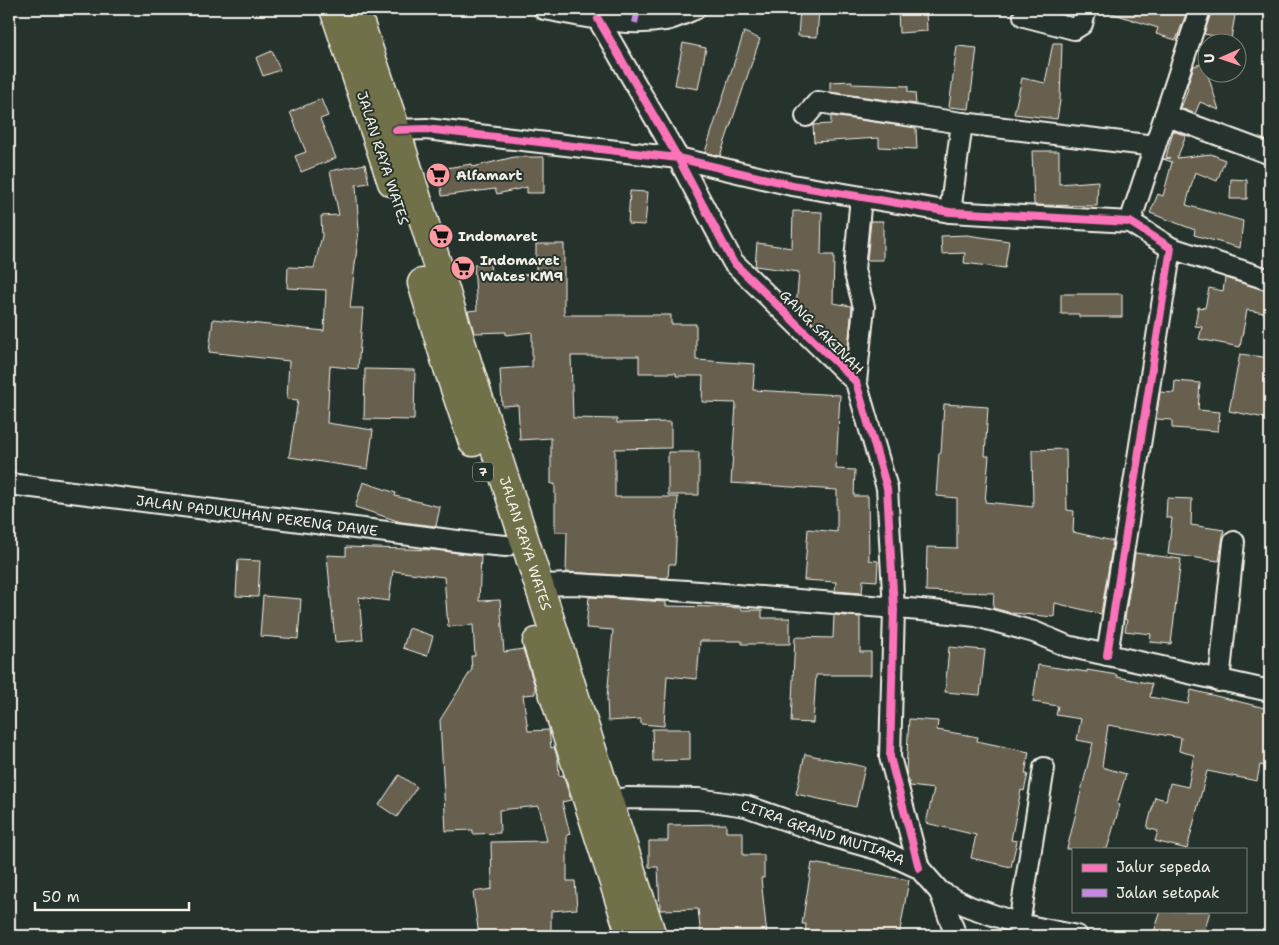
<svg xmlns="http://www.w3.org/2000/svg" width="1279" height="945" font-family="'Shantell Sans',sans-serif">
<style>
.building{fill:#676050;stroke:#f4f1e8}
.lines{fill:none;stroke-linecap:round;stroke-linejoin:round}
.minor-casing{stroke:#f4f1e8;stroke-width:24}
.highway-casing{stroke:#f4f1e8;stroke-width:31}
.minor{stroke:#26332d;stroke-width:20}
.highway{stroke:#70704a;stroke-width:28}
.quiet{stroke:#c787e3;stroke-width:6;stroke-dasharray:12 6;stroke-linecap:butt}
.cycleway-casing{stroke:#26332d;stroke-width:11}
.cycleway{stroke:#fb73b8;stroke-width:8}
.labels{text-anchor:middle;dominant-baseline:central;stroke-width:4;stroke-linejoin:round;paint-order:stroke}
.shield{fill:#26332d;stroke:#b6b8b0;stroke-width:1}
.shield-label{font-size:12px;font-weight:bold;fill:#f4f1e8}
.street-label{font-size:14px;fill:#f4f1e8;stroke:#26332d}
.poi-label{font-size:14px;font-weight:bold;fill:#f4f1e8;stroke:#26332d;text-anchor:start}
</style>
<rect width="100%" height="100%" fill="#26332d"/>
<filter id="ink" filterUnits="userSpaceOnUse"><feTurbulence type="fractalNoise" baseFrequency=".02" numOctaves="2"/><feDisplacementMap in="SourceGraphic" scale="10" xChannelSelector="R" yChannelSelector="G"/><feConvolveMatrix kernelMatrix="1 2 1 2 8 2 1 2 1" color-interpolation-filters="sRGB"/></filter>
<g filter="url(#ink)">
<!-- building -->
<path class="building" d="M 800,9 L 819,9 L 817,37 L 798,36 Z
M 898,9 L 926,9 L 927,31 L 899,33 Z
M 1109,9 L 1188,9 L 1176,40 L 1156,34 L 1158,28 L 1108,12 Z
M 1212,9 L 1236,9 L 1231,39 L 1204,34 Z
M 744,32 L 760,39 L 720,156 L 705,152 Z
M 683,43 L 706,48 L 698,89 L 675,85 Z
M 1053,43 L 1062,43 L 1060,101 L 1057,119 L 1014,114 L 1022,78 L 1045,83 Z
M 957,46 L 977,48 L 969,109 L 949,107 Z
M 272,51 L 280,70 L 263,76 L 256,58 Z
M 1204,63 L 1219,110 L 1200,102 L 1195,114 L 1181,108 L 1188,89 L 1187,86 L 1194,66 Z
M 852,81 L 852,84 L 908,86 L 908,92 L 915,93 L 916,104 L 830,92 L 830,82 Z
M 321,99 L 328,116 L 320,119 L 336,158 L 301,172 L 295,156 L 306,152 L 290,112 Z
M 831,116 L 916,128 L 917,149 L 879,147 L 879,138 L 814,142 L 813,125 L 831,124 Z
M 1173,131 L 1186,136 L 1177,158 L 1211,154 L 1225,160 L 1217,181 L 1195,172 L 1186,205 L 1243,221 L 1240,248 L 1194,235 L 1195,230 L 1150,213 L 1158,194 L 1163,196 L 1172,162 L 1163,159 L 1170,158 L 1166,157 Z
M 1032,151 L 1059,151 L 1059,184 L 1098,181 L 1097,206 L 1034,205 Z
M 514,157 L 544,157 L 544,193 L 527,193 L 527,187 L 497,194 L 495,189 L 442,196 L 439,169 L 472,164 L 473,167 Z
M 365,164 L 369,183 L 356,185 L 359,230 L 350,308 L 363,308 L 358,369 L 330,366 L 327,423 L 373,430 L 368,469 L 289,457 L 298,400 L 287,399 L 289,361 L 209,352 L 213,319 L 324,331 L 326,290 L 287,288 L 288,267 L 314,268 L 322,236 L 321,216 L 339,215 L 330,171 Z
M 1231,179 L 1247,180 L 1247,199 L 1230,199 Z
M 630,191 L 648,192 L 645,225 L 628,224 Z
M 793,211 L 822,212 L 821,255 L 834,255 L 833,303 L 851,306 L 852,308 L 847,356 L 832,342 L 834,334 L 822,332 L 796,307 L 799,272 L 755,266 L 757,243 L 792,248 Z
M 871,221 L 883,221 L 883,260 L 867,260 Z
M 967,235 L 1009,241 L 1005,268 L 964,263 L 965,253 L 942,254 L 941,236 Z
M 536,244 L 564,244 L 564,315 L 671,315 L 671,324 L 696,324 L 696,360 L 755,364 L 753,390 L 840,395 L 836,469 L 855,470 L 854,496 L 868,496 L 869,560 L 878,561 L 877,581 L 863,580 L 862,593 L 835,591 L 836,582 L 804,580 L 808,529 L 837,532 L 837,490 L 731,483 L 736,403 L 702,402 L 703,376 L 676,376 L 676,373 L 639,373 L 639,356 L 571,356 L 573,418 L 617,419 L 617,423 L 671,422 L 671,448 L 615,449 L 615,497 L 678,497 L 675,564 L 669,564 L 668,578 L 566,572 L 567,532 L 555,532 L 555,484 L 551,484 L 551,438 L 520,440 L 518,405 L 502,406 L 500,369 L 532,367 L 532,332 L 506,335 L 506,332 L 474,333 L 468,311 L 477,310 L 474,265 L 490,264 L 491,273 L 536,275 Z
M 1225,278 L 1268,291 L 1264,313 L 1247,310 L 1240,347 L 1199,339 L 1202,327 L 1195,326 L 1198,307 L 1205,308 L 1209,288 L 1223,291 Z
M 1061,294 L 1122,294 L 1122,317 L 1079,317 L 1079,314 L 1061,314 Z
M 1240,354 L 1270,358 L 1270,419 L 1229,411 Z
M 365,369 L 415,370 L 414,420 L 364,419 Z
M 1175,381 L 1200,383 L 1198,410 L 1220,412 L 1218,431 L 1172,428 L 1172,420 L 1156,419 L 1160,392 L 1174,393 Z
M 944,404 L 988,407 L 985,456 L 989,456 L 985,502 L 1033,507 L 1032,450 L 1066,449 L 1067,510 L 1074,511 L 1073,532 L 1113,541 L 1101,614 L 1055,603 L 1054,617 L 1012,613 L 993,608 L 994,593 L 926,591 L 927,547 L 957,548 L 957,498 L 936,496 L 939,453 L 941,453 Z
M 668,452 L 699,452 L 699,495 L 668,495 Z
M 363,482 L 396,493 L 395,496 L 440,507 L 436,526 L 401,522 L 355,507 Z
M 1167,498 L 1192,499 L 1191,525 L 1224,530 L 1219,561 L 1168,554 L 1172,518 L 1166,518 Z
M 346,547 L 435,550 L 481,556 L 479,601 L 500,600 L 504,652 L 523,649 L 535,687 L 535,694 L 523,695 L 528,731 L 549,730 L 551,748 L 554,747 L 558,760 L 559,776 L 563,775 L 571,800 L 562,802 L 570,834 L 567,835 L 567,881 L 575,881 L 577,909 L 551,911 L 551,936 L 479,936 L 473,892 L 492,889 L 491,842 L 547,841 L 539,806 L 499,810 L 500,833 L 473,834 L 473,830 L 446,831 L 440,720 L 472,669 L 471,656 L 475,656 L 473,625 L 448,627 L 444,577 L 393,571 L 389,601 L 359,597 L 363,640 L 335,642 L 327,555 L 346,556 Z
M 1135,553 L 1181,559 L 1171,644 L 1150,642 L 1151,634 L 1125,631 L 1127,620 L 1125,619 Z
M 238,560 L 260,561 L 258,597 L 236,596 Z
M 263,596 L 301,599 L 298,639 L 260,636 Z
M 589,597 L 666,602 L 666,606 L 720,607 L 741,608 L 741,610 L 762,610 L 762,618 L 790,618 L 790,644 L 742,644 L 742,641 L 700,641 L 697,679 L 667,676 L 664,726 L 641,724 L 641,719 L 608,721 L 607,697 L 613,630 L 586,628 Z
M 834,615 L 860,617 L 860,652 L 871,652 L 871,675 L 816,675 L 813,723 L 791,722 L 795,637 L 833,638 Z
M 409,628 L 433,636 L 427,656 L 403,648 Z
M 949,647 L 985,650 L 980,695 L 945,692 Z
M 1038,665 L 1087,672 L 1087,670 L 1117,675 L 1117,677 L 1152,684 L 1150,697 L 1188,704 L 1191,690 L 1265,708 L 1264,709 L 1270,711 L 1270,767 L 1260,765 L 1257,781 L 1207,771 L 1187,849 L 1155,841 L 1158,831 L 1147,828 L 1155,797 L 1166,800 L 1170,783 L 1188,787 L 1194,755 L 1179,751 L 1181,738 L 1108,725 L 1102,767 L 1126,774 L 1117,804 L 1120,805 L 1107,849 L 1067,849 L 1093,743 L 1077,740 L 1081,719 L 1056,715 L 1058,706 L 1033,702 Z
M 909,719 L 938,721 L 937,730 L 978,737 L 977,741 L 1029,752 L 1025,774 L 1028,774 L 1024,791 L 1021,790 L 1011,840 L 1017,841 L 1011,867 L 971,858 L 976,835 L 926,823 L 934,789 L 910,786 L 906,771 Z
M 652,729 L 690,729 L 690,760 L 653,761 Z
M 805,754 L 865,767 L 856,807 L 796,794 Z
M 399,775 L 417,787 L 397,817 L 379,805 Z
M 726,824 L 726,832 L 743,832 L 743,855 L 764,855 L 764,878 L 761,878 L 767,936 L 701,936 L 698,909 L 660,910 L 658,867 L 649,867 L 649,841 L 668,841 L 668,825 Z
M 812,863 L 909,880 L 899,936 L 805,936 L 806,924 L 802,924 Z
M 1161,911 L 1210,911 L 1203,936 L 1166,936 L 1154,932 Z"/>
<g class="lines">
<defs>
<g id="minor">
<path d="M 544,9 C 584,16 625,27 666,20 C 676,18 686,12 695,9"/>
<path d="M 1024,16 L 1074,29 L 1082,24 L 1086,9"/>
<path d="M 598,19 L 678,158 L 733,262 L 856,382 L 887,488 L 894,609 L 890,757 L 919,868"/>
<path d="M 1165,115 L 1270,154"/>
<path d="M 806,116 L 818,102 L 962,123 L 1155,146"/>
<path d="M 396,130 L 426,129 L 678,158 L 792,185 L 950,212 L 1130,222 L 1171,248 L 1107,655"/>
<path d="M 950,212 L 962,123"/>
<path d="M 1130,222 L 1200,9"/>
<path d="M 1171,248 L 1270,280"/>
<path d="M 856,382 L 864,307 L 854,270 L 861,197"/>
<path id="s1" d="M 9,484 L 473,543 L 506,546"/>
<path d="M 538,585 L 574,584 L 687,591 L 933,611 L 976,616 L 1034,632 L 1067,646 L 1270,691"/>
<path d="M 1219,681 L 1234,542"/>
<path id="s2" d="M 609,801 L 628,798 L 698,799 L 746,806 L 834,837 L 880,850 L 919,868 L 940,892 L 970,907 L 1019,924 L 1077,936"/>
<path d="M 940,892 L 956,936"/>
<path d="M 1019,924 L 1044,768"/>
</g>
<g id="highway">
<path d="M 334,9 L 392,182"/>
<path id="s3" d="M 355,9 L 396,130 L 468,365 L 652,936"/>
<path d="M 422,283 L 446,362 L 473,442"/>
<path d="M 537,642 L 631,936"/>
</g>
</defs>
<!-- minor casing -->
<use href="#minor" class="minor-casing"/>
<!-- highway casing -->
<use href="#highway" class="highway-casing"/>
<!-- minor -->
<use href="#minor" class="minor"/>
<!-- highway -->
<use href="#highway" class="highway"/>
<!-- quiet -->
<path class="quiet" d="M 635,23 L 638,9"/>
<defs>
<path id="cycleway" d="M 598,19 L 678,158 L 733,262 L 856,382 L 887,488 L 894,609 L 890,757 L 919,868
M 396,130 L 426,129 L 678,158 L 792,185 L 950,212 L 1130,222 L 1171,248 L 1107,655"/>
</defs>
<!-- cycleway casing -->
<use href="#cycleway" class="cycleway-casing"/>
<!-- cycleway -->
<use href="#cycleway" class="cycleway"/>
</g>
</g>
<!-- icons -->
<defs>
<symbol id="supermarket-disc" viewBox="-11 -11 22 22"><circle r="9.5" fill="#ff9aa2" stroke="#26332d"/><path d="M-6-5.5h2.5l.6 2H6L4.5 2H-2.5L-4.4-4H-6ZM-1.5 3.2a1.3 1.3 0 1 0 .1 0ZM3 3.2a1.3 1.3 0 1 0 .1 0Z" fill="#111"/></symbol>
</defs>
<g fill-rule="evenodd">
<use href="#supermarket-disc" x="424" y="161" width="28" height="28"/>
<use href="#supermarket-disc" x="427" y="222" width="28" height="28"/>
<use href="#supermarket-disc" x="449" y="254" width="28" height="28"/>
</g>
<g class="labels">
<!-- shield labels -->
<rect class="shield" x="473" y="462.5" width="20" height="19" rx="4"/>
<g class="shield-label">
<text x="483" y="472">7</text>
</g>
<!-- street labels -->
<g class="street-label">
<text transform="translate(383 158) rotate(72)">JALAN RAYA WATES</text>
<text transform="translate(822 332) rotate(45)">GANG SAKINAH</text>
<text stroke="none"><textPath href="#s1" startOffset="250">JALAN PADUKUHAN PERENG DAWE</textPath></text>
<text stroke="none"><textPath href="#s3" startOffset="561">JALAN RAYA WATES</textPath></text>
<text stroke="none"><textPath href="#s2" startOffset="219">CITRA GRAND MUTIARA</textPath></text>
</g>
<!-- poi labels -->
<g class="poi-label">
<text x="456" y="175">Alfamart</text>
<text x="458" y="236">Indomaret</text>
<text x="480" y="260">Indomaret<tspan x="480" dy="16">Wates KM9</tspan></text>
</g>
</g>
<!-- margin -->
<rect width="1279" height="945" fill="none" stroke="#26332d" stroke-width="30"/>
<rect x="15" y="15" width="1249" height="915" fill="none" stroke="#f4f1e8" stroke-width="2" filter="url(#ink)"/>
<!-- legend -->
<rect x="1072" y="848" width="175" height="65" fill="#26332d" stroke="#787f78"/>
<rect x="1082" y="864" width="25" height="8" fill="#fb73b8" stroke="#787f78"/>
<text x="1116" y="872" font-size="15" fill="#f4f1e8">Jalur sepeda</text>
<rect x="1082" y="889" width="25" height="8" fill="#c787e3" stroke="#787f78"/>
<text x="1116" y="898" font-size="15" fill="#f4f1e8">Jalan setapak</text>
<!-- north arrow -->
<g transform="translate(1222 58) rotate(268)"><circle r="24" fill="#26332d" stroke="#787f78"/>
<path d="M0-4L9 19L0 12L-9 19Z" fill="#ff9aa2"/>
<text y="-8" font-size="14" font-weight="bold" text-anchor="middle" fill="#f4f1e8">U</text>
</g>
<!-- scale -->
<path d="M35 902v8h154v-8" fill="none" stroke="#f4f1e8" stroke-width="2.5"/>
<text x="42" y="902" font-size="15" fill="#f4f1e8" stroke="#26332d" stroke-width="4" paint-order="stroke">50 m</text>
</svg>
